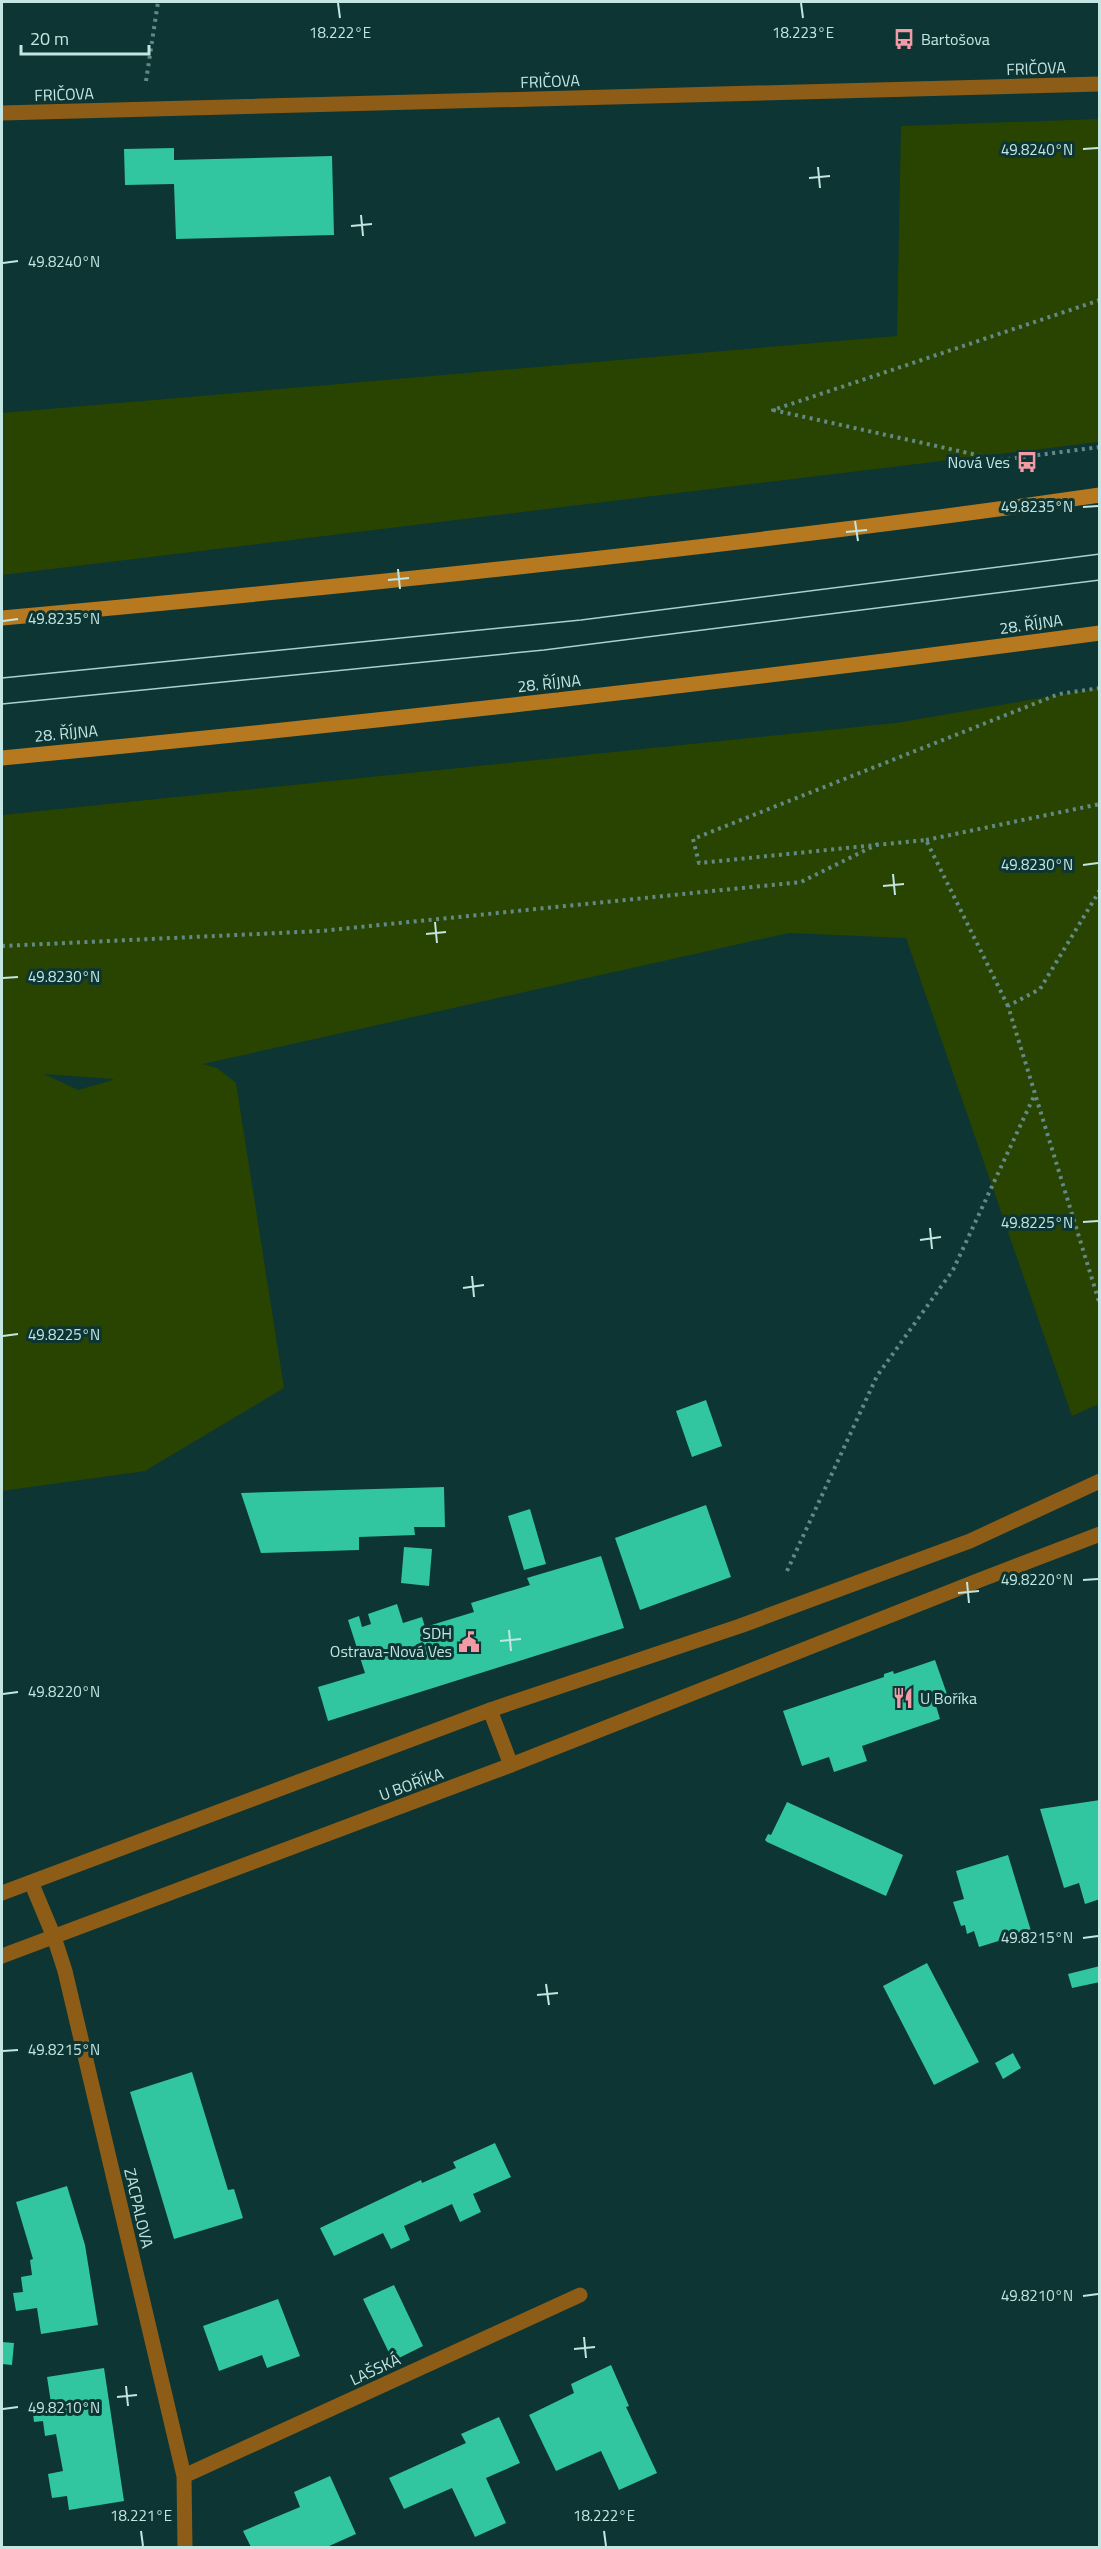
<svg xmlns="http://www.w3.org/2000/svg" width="1101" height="2549" font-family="'Titillium Web',sans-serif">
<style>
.green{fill:#284400;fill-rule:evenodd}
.building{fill:#31c69f}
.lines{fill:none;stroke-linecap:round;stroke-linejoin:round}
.path{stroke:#638986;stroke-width:4;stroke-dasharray:3 4.5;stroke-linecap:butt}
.lane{stroke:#8d5c16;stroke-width:15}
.street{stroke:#8d5c16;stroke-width:15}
.secondary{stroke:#b77920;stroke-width:15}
.tram{stroke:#acd0cd;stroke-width:1.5}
.ticks{fill:none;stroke:#c3e6e3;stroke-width:2}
.labels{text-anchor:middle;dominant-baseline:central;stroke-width:6;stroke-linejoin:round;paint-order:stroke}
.poi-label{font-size:16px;fill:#c3e6e3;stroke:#0d3533;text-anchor:start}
.street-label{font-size:16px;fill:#c3e6e3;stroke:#0d3533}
.ticks-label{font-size:15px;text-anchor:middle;fill:#c3e6e3;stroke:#0d3533;stroke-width:6;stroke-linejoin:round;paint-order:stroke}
</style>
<rect width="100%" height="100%" fill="#0d3533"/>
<!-- green -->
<path class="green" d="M 1099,119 L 1099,442 L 2,575 L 2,413 L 897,336 L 901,126 Z
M 1099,688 L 1099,1404 L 1072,1416 L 906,938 L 789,933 L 203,1064 L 217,1068 L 236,1083 L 284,1388 L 145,1471 L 2,1491 L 2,815 L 896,723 ZM 44,1074 L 113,1079 L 113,1080 L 78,1090 Z"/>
<!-- building -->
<path class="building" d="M 174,148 L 174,160 L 332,156 L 334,235 L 176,239 L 174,184 L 125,185 L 124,149 Z
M 706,1400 L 722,1446 L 692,1457 L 676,1411 Z
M 444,1487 L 445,1527 L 414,1527 L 415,1535 L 359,1537 L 359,1550 L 261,1553 L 241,1493 Z
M 706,1505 L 731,1577 L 640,1610 L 615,1538 Z
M 530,1509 L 546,1564 L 524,1570 L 508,1516 Z
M 404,1547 L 432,1549 L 429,1586 L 401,1583 Z
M 601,1556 L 624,1628 L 328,1721 L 318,1687 L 365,1673 L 348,1620 L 359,1616 L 362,1627 L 371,1624 L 368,1614 L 397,1604 L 403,1623 L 422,1617 L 425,1627 L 474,1612 L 471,1603 L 530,1585 L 527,1578 Z
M 935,1660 L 947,1694 L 934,1699 L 940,1719 L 862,1746 L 867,1761 L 834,1772 L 829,1757 L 802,1766 L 783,1711 L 884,1677 L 884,1674 L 893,1671 L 894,1674 Z
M 1100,1800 L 1100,1899 L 1085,1904 L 1079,1883 L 1064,1888 L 1040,1809 Z
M 787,1802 L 903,1855 L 886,1896 L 767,1842 L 765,1840 L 768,1834 L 771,1835 Z
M 1008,1855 L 1031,1931 L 979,1947 L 974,1931 L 967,1934 L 965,1925 L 961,1926 L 953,1902 L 964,1899 L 956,1871 Z
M 927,1963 L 979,2062 L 934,2085 L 883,1986 Z
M 1100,1966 L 1100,1982 L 1072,1988 L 1068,1974 Z
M 1013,2053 L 1021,2068 L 1003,2079 L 995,2063 Z
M 192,2072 L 228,2190 L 234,2189 L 243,2218 L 174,2239 L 130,2092 Z
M 495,2143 L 511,2177 L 473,2194 L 481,2212 L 460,2222 L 452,2204 L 404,2226 L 410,2240 L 391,2249 L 383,2233 L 334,2256 L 320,2228 L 421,2180 L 422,2183 L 456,2168 L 453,2162 Z
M 67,2186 L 85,2245 L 98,2325 L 41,2334 L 37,2308 L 16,2311 L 13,2293 L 23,2292 L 21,2277 L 32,2275 L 30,2260 L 33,2259 L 16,2202 Z
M 394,2285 L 423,2346 L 393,2361 L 363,2299 Z
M 278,2299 L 300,2356 L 267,2368 L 262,2355 L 219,2371 L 203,2326 Z
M 2,2342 L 14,2343 L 12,2365 L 2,2364 Z
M 611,2365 L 629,2406 L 626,2407 L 657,2473 L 619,2490 L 601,2451 L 556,2471 L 529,2415 L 574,2393 L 571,2384 Z
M 104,2368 L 124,2501 L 69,2510 L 67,2496 L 52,2498 L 48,2474 L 63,2471 L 56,2434 L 45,2436 L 43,2421 L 34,2422 L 32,2405 L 51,2403 L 47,2377 Z
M 499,2417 L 520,2463 L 486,2478 L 506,2523 L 475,2537 L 452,2488 L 404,2509 L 389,2478 L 466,2443 L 461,2434 Z
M 330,2476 L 356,2534 L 327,2547 L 251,2547 L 243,2531 L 300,2507 L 294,2492 Z"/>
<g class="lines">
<!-- path -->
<path class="path" d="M 146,81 L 158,2
M 1100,300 L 773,410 L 1000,460 L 1100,447
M 926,840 L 1100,804
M 1100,890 L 1040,989 L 1008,1006 L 1100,1305
M 2,946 L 321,931 L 801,882 L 880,843
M 1008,1006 L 926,840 L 699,863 L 693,839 L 1059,694 L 1100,688
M 787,1571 L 877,1376 L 953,1270 L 1035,1094"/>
<!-- lane -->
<path class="lane" d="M 490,1710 L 511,1765"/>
<!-- street -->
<path class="street" d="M 2,113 L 1100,84
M 31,1882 L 54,1937 L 65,1971 L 184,2476 L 185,2548
M 2,1893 L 490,1710 L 740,1626 L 970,1541 L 1100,1481
M 2,1956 L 511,1765 L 985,1578 L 1100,1534
M 184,2476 L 580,2295"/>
<!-- secondary -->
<path class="secondary" d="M 2,618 C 368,585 735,547 1100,495
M 2,758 C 368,723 734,682 1100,633"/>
<!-- tram -->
<path class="tram" d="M 2,678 L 581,620 L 1100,554
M 2,704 L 544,650 L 1100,580"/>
</g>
<!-- ticks -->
<path class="ticks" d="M 338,3 L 340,18M 801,3 L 803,18M 1083,149 L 1098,148M 818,167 L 820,188M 809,178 L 830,176M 361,215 L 363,236M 351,226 L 372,224M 3,263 L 18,261M 1083,507 L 1098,506M 855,521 L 858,541M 846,532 L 867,530M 398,569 L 400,589M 388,580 L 409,578M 3,621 L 18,619M 1083,865 L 1098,863M 893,874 L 895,895M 883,886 L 904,884M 435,922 L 437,943M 426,934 L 446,932M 3,978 L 18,977M 1083,1222 L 1098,1221M 930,1228 L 932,1249M 920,1240 L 941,1237M 472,1276 L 474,1297M 463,1288 L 484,1285M 3,1336 L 18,1334M 1083,1580 L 1098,1579M 967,1582 L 969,1603M 958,1593 L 979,1591M 509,1630 L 511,1651M 500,1641 L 521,1639M 3,1694 L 18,1692M 1083,1938 L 1098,1936M 546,1984 L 549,2005M 537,1995 L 558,1993M 3,2051 L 18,2050M 1083,2296 L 1098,2294M 584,2337 L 586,2358M 574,2349 L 595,2347M 126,2386 L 128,2406M 117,2397 L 137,2395M 3,2409 L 18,2407M 141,2531 L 143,2546M 604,2531 L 606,2546"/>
<!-- icons -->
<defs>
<symbol id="bus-bare" viewBox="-9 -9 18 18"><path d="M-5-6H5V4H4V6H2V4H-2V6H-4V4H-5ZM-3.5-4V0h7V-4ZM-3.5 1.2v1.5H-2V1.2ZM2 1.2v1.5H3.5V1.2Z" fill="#f39aa7" stroke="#0d3533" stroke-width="2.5" paint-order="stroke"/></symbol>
<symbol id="civic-bare" viewBox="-9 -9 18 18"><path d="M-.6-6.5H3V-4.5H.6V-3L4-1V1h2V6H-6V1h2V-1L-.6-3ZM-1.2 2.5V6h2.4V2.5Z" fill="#f39aa7" stroke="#0d3533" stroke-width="2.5" paint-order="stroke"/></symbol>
<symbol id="restaurant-bare" viewBox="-9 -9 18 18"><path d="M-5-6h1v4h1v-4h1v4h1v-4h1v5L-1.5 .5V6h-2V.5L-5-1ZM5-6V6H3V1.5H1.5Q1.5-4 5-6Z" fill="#f39aa7" stroke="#0d3533" stroke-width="2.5" paint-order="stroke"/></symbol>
</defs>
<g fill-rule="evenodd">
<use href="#bus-bare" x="889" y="24" width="30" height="30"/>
<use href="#bus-bare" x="1012" y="447" width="30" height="30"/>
<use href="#civic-bare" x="454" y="1627" width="30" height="30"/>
<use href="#restaurant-bare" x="888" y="1683" width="30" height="30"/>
</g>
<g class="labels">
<!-- poi labels -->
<g class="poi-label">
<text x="921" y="39">Bartošova</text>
<text x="1010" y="462" text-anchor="end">Nová Ves</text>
<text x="452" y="1633" text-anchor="end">SDH<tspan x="452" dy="18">Ostrava-Nová Ves</tspan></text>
<text x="920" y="1698">U Boříka</text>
</g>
<!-- street labels -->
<g class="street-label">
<text transform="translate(1036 68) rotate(-2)">FRIČOVA</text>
<text transform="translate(550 81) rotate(-2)">FRIČOVA</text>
<text transform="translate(64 94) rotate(-2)">FRIČOVA</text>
<text transform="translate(1031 624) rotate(-8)">28. ŘÍJNA</text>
<text transform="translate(549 683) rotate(-6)">28. ŘÍJNA</text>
<text transform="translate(66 733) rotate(-5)">28. ŘÍJNA</text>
<text transform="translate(411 1784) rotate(-20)">U BOŘÍKA</text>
<text transform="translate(139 2208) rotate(77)">ZACPALOVA</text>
<text transform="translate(375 2369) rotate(-25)">LAŠSKÁ</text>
</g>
</g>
<g class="ticks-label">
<text x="340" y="38">18.222°E</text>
<text x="803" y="38">18.223°E</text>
<text x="1037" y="155">49.8240°N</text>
<text x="64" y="267">49.8240°N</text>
<text x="1037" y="512">49.8235°N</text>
<text x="64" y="624">49.8235°N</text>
<text x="1037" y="870">49.8230°N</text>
<text x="64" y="982">49.8230°N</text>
<text x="1037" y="1228">49.8225°N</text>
<text x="64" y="1340">49.8225°N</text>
<text x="1037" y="1585">49.8220°N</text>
<text x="64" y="1697">49.8220°N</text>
<text x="1037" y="1943">49.8215°N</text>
<text x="64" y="2055">49.8215°N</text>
<text x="1037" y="2301">49.8210°N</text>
<text x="64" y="2413">49.8210°N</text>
<text x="141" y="2521">18.221°E</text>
<text x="604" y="2521">18.222°E</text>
</g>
<!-- border -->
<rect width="1101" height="2549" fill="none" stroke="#c3e6e3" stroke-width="6"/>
<!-- scale -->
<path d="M21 45v9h128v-9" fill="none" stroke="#c3e6e3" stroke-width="3"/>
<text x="30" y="45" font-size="18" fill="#c3e6e3" stroke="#0d3533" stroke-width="4.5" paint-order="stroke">20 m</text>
</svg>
